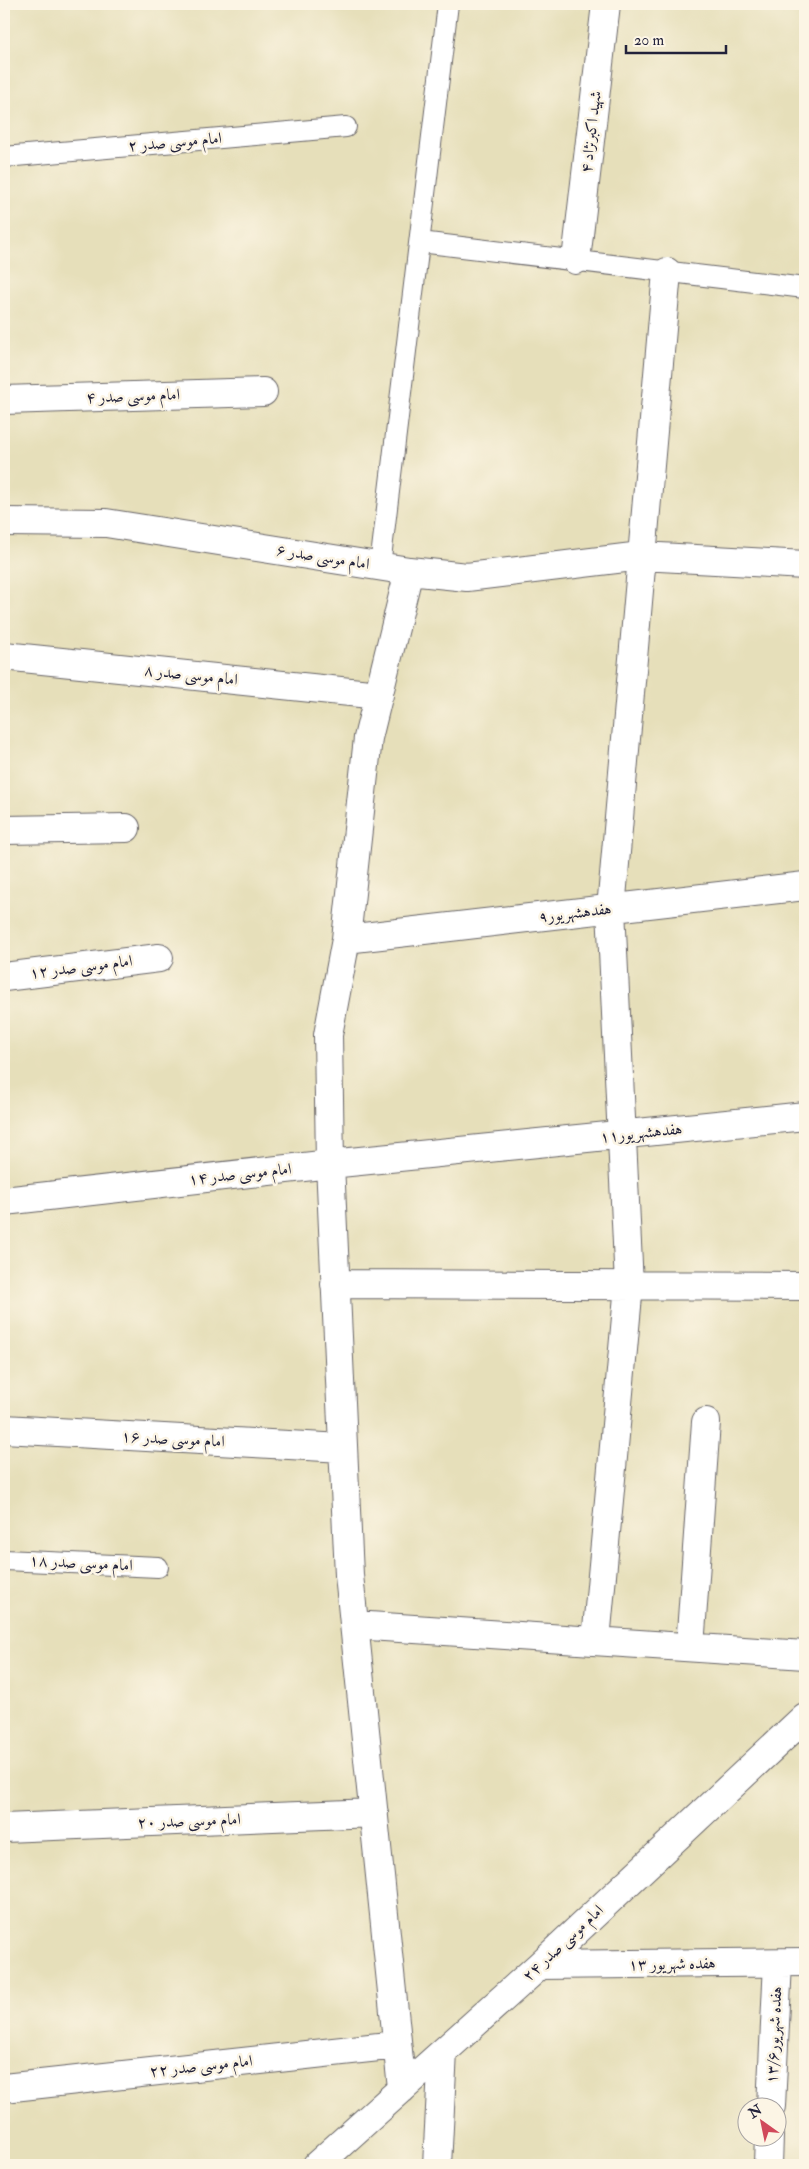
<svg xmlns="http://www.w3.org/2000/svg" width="809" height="2169" font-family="'IM FELL Double Pica',Amiri,serif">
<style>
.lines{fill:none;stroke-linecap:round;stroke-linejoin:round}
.lane-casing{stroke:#676467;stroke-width:22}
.street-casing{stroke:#676467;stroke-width:30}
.lane{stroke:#fff;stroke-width:20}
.street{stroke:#fff;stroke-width:28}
.labels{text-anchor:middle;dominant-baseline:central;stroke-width:5;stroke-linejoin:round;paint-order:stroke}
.street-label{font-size:16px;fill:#22223b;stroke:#fcf5e5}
</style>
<rect width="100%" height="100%" fill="#fcf5e5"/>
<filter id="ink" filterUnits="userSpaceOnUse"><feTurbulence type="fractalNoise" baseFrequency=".02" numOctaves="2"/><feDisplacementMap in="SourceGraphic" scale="10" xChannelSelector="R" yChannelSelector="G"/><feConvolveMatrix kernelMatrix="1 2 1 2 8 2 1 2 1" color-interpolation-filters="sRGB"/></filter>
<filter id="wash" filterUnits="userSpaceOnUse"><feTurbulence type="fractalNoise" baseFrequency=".0096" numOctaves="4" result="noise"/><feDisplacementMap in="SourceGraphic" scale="20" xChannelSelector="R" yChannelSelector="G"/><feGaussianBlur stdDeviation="1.12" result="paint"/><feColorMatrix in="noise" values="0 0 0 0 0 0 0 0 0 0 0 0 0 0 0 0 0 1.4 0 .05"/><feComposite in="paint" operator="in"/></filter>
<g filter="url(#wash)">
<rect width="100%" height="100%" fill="#e6dfba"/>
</g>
<g filter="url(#ink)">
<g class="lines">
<defs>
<path id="lane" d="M 4,157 L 346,127
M 420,242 L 805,288
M 380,566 L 448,4
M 4,1560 L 158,1567"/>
<path id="street" d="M 576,260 L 606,4
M 4,400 L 263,392
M 4,522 L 106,523 L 409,571 L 467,577 L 641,556 L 805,565
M 4,656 L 379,695
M 4,830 L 126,828
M 346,939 L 805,886
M 4,977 L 159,958
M 4,1201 L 330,1164 L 805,1116
M 335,1284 L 805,1286
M 4,1429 L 343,1448
M 354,1625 L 805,1655
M 596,1640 L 629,1285 L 611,909 L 667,272
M 690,1647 L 706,1422
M 4,1828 L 374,1813
M 540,1965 L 805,1962
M 4,2088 L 397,2045
M 402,2089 L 349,1575 L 330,1164 L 328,1035 L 346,939 L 368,738 L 409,571
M 771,2106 L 778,1963
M 317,2165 L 540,1965 L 805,1717
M 437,2165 L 443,2052
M 768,2165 L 769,2136"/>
</defs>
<!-- lane casing -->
<use href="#lane" class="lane-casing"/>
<!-- street casing -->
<use href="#street" class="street-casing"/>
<!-- lane -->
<use href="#lane" class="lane"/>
<!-- street -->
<use href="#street" class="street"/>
</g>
</g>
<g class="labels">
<!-- street labels -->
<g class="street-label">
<text transform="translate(591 132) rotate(-83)">شهید اکبرنژاد ۴</text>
<text transform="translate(175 142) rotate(-5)">امام موسی صدر ۲</text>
<text transform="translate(133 396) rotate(-2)">امام موسی صدر ۴</text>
<text transform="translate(323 557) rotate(9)">امام موسی صدر ۶</text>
<text transform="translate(191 675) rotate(6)">امام موسی صدر ۸</text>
<text transform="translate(575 913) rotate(-7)">هفدهشهریور۹</text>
<text transform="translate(81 967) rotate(-7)">امام موسی صدر ۱۲</text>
<text transform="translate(641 1133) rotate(-6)">هفدهشهریور۱۱</text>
<text transform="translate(240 1174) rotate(-6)">امام موسی صدر ۱۴</text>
<text transform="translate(173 1439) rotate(3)">امام موسی صدر ۱۶</text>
<text transform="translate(81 1563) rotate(3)">امام موسی صدر ۱۸</text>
<text transform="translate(189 1821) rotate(-2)">امام موسی صدر ۲۰</text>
<text transform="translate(563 1943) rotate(-43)">امام موسی صدر ۲۴</text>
<text transform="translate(672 1964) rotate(-1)">هفده شهریور ۱۳</text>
<text transform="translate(774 2035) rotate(-87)">هفده شهریور۱۳/۶</text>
<text transform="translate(201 2066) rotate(-6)">امام موسی صدر ۲۲</text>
</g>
</g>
<!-- margin -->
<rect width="809" height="2169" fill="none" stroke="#fcf5e5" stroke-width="20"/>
<!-- north arrow -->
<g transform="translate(762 2122) rotate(327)"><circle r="24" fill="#fcf5e5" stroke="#a5a1a1"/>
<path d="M0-4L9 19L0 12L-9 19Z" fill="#d1495b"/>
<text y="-8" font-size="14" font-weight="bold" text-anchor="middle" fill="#22223b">N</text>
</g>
<!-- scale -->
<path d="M626 45v8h100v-8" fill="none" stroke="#22223b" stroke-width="2.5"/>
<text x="634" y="45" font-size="15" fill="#22223b" stroke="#fcf5e5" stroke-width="4" paint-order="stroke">20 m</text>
</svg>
